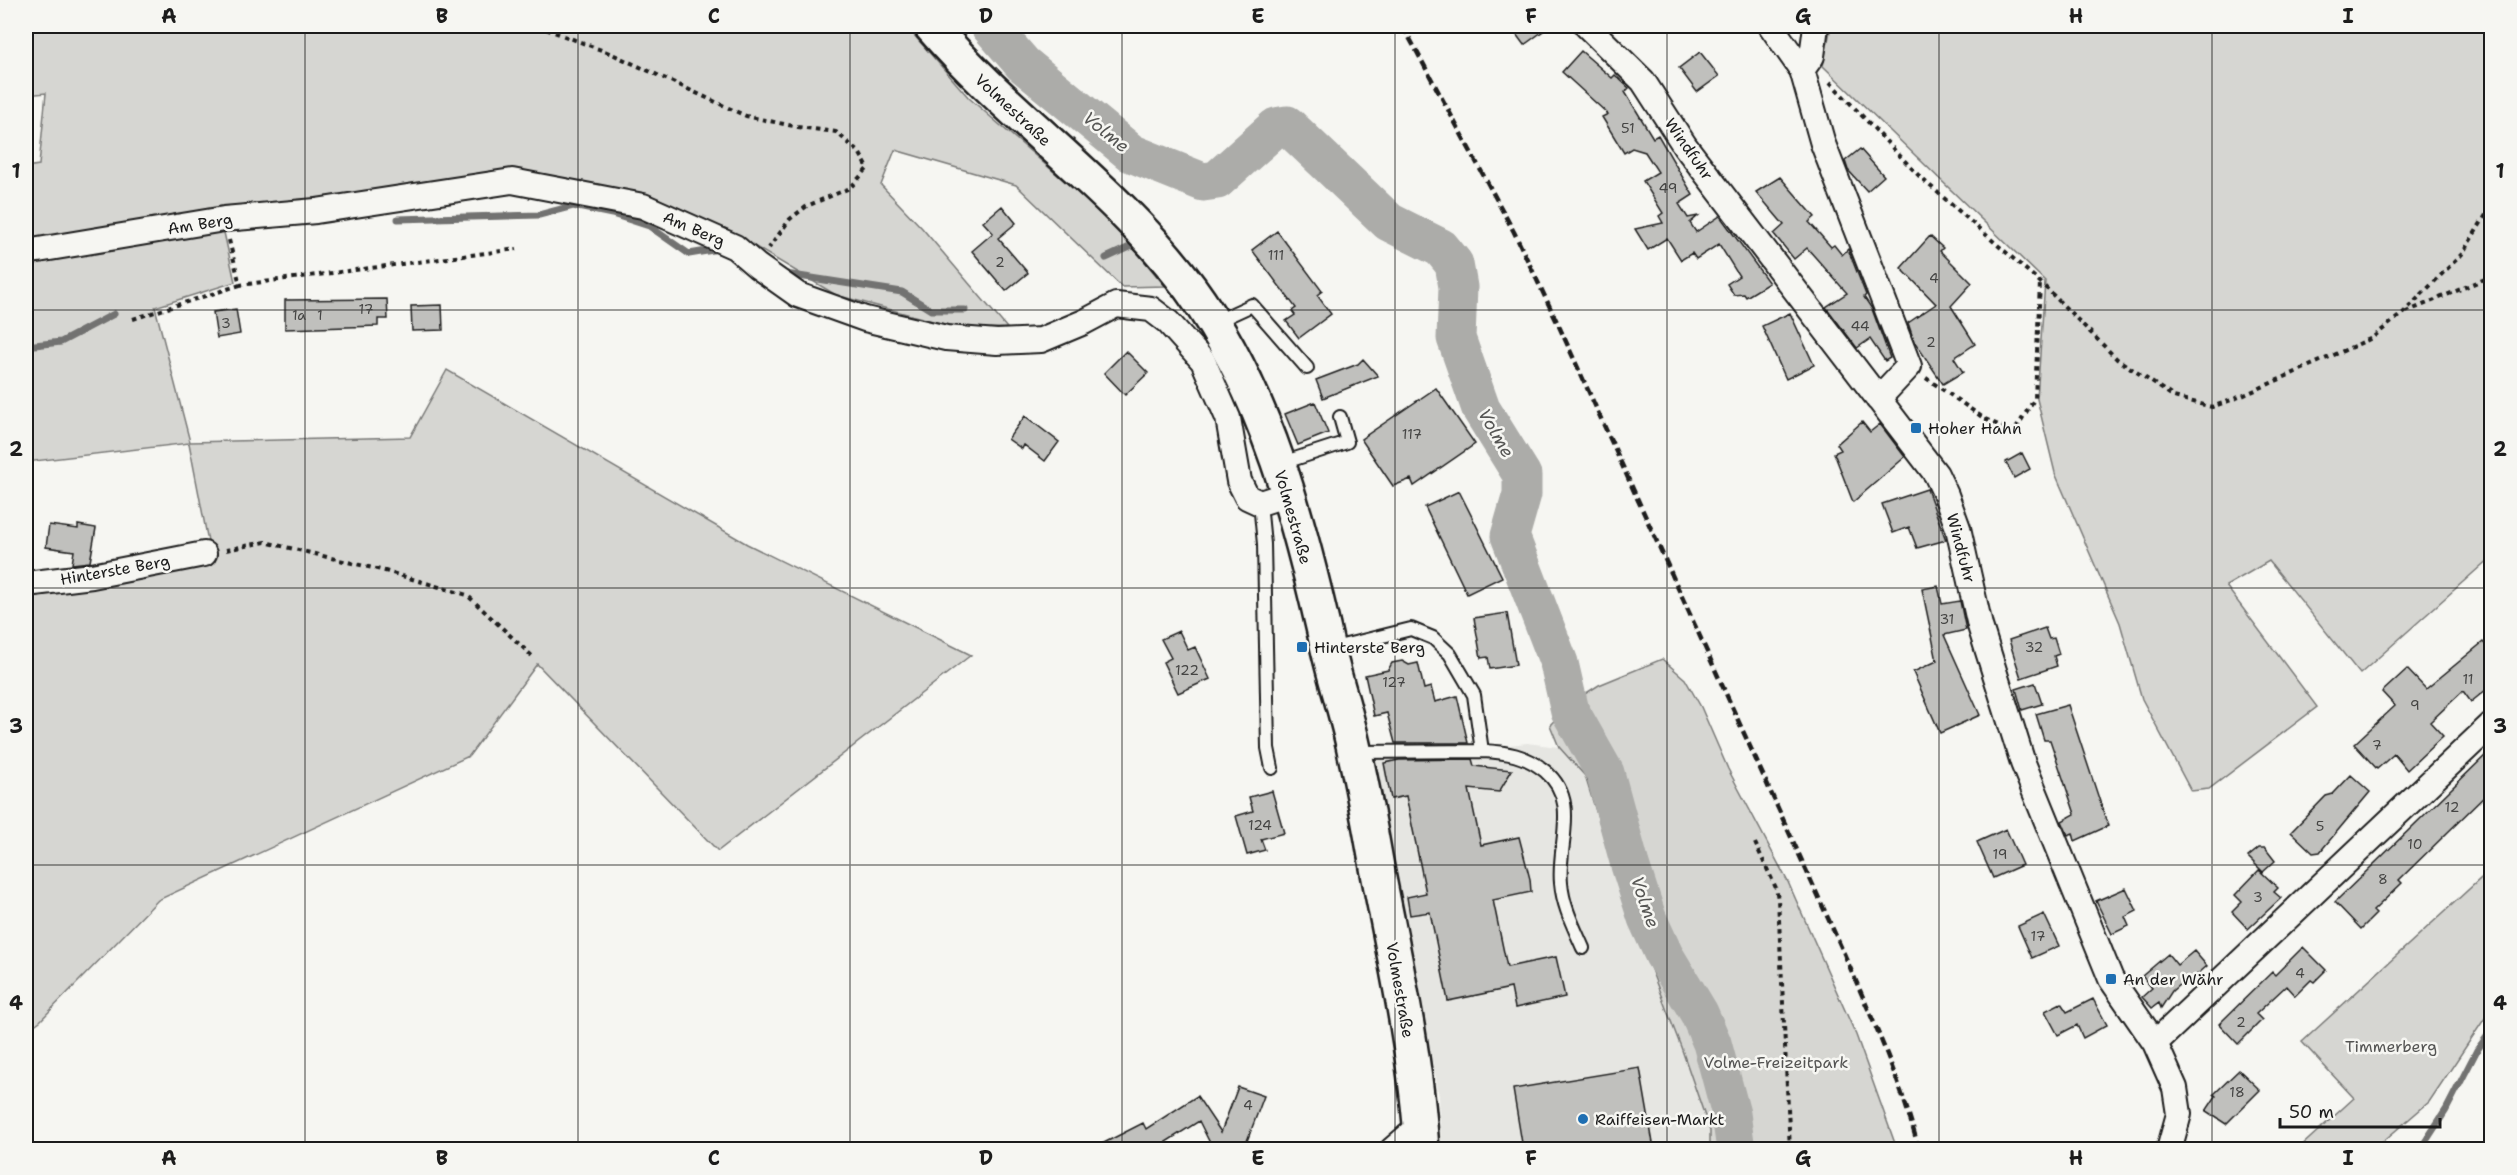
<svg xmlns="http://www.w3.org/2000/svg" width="2517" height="1175" font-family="'Shantell Sans',sans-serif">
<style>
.built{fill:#e6e6e2}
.green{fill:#d6d6d2;stroke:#797977;stroke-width:1.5}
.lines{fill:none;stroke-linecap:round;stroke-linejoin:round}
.stream{stroke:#727271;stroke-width:7}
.river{stroke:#acaca9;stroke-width:39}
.building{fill:#c0c0bd;stroke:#1c1c1c;stroke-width:1.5}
.lane-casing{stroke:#1c1c1c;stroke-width:16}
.street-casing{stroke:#1c1c1c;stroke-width:28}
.primary-casing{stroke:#1c1c1c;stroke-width:38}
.path{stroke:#1c1c1c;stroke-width:4;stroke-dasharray:4.5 4.5;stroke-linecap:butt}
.lane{stroke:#f6f6f2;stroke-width:12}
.street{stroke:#f6f6f2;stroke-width:24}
.primary{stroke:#f6f6f2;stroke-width:33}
.rail{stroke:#1c1c1c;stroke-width:4.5;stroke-dasharray:9 4.5;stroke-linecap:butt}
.grid{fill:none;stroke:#1c1c1c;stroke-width:1.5;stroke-opacity:0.55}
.poi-dot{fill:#1f6fb2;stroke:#f6f6f2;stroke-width:2}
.labels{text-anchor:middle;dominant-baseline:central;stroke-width:5;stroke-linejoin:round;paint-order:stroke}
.number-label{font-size:14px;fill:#454544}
.street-label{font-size:16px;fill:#1c1c1c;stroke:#f6f6f2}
.poi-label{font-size:16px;fill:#1c1c1c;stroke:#f6f6f2;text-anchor:start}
.park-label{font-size:16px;fill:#545453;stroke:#f6f6f2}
.water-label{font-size:18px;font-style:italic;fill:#565654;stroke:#f6f6f2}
.neatline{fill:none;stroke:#1c1c1c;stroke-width:2}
.grid-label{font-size:20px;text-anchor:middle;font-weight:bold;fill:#1c1c1c}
</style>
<rect width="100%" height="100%" fill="#f6f6f2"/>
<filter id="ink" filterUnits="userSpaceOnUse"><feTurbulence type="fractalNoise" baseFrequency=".0167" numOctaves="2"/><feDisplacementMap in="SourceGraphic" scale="12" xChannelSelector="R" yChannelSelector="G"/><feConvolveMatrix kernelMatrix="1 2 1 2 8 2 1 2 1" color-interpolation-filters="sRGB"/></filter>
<g filter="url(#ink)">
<!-- built -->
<path class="built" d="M 1527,743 L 1558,747 L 1585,776 L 1621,892 L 1681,1047 L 1710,1131 L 1710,1149 L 1441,1149 L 1439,1096 L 1375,760 Z"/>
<!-- green -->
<path class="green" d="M 26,26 L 906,26 L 969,98 L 1093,206 L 1121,233 L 1165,286 L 1122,287 L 1016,185 L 895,150 L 881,185 L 922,228 L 1007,328 L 963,329 L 836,295 L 734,234 L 509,174 L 26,242 L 26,167 L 39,165 L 46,93 L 26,95 Z
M 1831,26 L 2491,26 L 2491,557 L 2360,674 L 2269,561 L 2226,586 L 2317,707 L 2209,789 L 2191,791 L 2142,699 L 2120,623 L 2055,473 L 2037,399 L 2045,281 L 1823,66 Z
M 223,228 L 235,282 L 155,307 L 190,442 L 410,437 L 447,370 L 747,544 L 971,655 L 718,851 L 537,664 L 469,756 L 158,900 L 40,1021 L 26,1031 L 26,591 L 211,557 L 189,443 L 26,462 L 26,384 L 28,352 L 26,352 L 26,263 Z
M 1662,659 L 1685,679 L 1701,707 L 1728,769 L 1788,882 L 1856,1035 L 1897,1149 L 1710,1149 L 1710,1131 L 1681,1047 L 1621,892 L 1585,776 L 1559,747 L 1550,725 L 1572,702 L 1599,685 Z
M 2491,869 L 2491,1009 L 2429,1102 L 2374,1149 L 2298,1149 L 2354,1098 L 2302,1042 Z"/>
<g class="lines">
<!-- stream -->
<path class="stream" d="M 398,219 L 539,215 L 573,206 L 612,214 L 649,226 L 689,254 L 713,250
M 1106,258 L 1132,246
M 786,274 L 902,292 L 931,310 L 965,310
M 26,346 L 61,342 L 114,314
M 2420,1150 L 2446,1110 L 2477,1050 L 2492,1030"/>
<!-- river -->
<path class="river" d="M 990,26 L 1023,64 L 1131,153 L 1203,182 L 1217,180 L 1276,127 L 1287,125 L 1389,222 L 1441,248 L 1454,264 L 1458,287 L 1456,338 L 1481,409 L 1522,475 L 1522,494 L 1510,536 L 1559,663 L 1570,711 L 1605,773 L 1630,865 L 1647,918 L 1664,955 L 1699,1013 L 1712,1043 L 1731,1114 L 1736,1150"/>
</g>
<!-- building -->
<path class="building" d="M 1510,26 L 1550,26 L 1524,45 Z
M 1581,51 L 1612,78 L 1615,75 L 1629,88 L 1625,92 L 1653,138 L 1658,135 L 1693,195 L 1679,204 L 1688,218 L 1698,216 L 1690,223 L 1696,232 L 1720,216 L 1769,283 L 1746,297 L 1744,294 L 1734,295 L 1727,284 L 1739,276 L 1719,244 L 1696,259 L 1692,253 L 1681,260 L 1667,238 L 1648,250 L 1635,229 L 1663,223 L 1659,216 L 1663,213 L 1643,181 L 1658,172 L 1645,152 L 1632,148 L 1624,153 L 1602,117 L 1608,114 L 1562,72 Z
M 1700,52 L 1719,76 L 1697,92 L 1679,68 Z
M 1860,149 L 1884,176 L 1867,191 L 1848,170 L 1845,161 Z
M 1780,177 L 1815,217 L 1809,222 L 1831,247 L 1834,245 L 1842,255 L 1848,249 L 1866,295 L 1864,297 L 1872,309 L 1890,358 L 1885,361 L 1870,339 L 1857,348 L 1826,307 L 1847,293 L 1807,248 L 1794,259 L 1774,234 L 1784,225 L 1756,192 Z
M 1002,206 L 1016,223 L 998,238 L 1028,273 L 1006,291 L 972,251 L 993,233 L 983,222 Z
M 1277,231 L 1322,291 L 1317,295 L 1331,314 L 1299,338 L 1286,321 L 1295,315 L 1292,311 L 1296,308 L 1252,250 Z
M 1930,236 L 1943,248 L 1940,251 L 1972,283 L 1951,306 L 1975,344 L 1954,358 L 1963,372 L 1943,384 L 1914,341 L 1908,323 L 1936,304 L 1901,268 Z
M 387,299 L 388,319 L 378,319 L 378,326 L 285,329 L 285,300 Z
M 442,305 L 443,330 L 412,331 L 411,306 Z
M 236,309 L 240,334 L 217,338 L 213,312 Z
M 1790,313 L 1814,365 L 1786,379 L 1762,326 Z
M 1126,351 L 1148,373 L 1125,395 L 1104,373 Z
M 1363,359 L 1378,376 L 1323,398 L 1316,380 L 1358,364 Z
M 1436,388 L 1475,444 L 1414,486 L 1411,479 L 1393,486 L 1361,439 Z
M 1315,402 L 1328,433 L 1298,445 L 1285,414 Z
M 1025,416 L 1059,442 L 1045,461 L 1024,445 L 1022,449 L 1008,439 Z
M 1862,422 L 1870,432 L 1880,424 L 1905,457 L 1853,502 L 1834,453 L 1841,450 L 1837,444 Z
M 2022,453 L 2030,469 L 2014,478 L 2006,462 Z
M 1927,489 L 1946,540 L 1917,548 L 1909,527 L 1893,533 L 1882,504 Z
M 1459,491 L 1502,577 L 1467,594 L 1425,507 Z
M 49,525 L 78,529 L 78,525 L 96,528 L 90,562 L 72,564 L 74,551 L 46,547 Z
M 1938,586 L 1942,604 L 1960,601 L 1966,630 L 1944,635 L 1980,715 L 1940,733 L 1913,672 L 1937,661 L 1922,589 Z
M 1507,613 L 1516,665 L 1490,669 L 1488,657 L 1481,658 L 1474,618 Z
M 2045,628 L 2049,639 L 2054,638 L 2059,654 L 2054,656 L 2057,666 L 2021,678 L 2009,640 Z
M 1179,631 L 1188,650 L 1195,647 L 1210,679 L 1178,693 L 1163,662 L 1171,658 L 1161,639 Z
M 2483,642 L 2492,652 L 2492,685 L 2471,702 L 2463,691 L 2430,722 L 2443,736 L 2407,770 L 2394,754 L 2377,769 L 2354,744 L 2395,706 L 2382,692 L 2407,669 L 2426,689 Z
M 1402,661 L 1409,665 L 1418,663 L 1424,689 L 1431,687 L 1435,702 L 1457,696 L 1468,743 L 1395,743 L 1387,713 L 1374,716 L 1365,675 L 1388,670 L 1392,663 Z
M 2035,683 L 2042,704 L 2022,710 L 2016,689 Z
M 2068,705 L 2108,826 L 2075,841 L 2073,833 L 2068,835 L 2062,821 L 2075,814 L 2050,740 L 2044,740 L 2036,714 Z
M 2492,749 L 2492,789 L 2399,880 L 2402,883 L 2373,911 L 2376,914 L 2361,929 L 2335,902 Z
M 1472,759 L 1474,766 L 1512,770 L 1499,792 L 1469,789 L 1481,845 L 1519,837 L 1530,879 L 1531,892 L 1493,900 L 1507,967 L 1556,957 L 1565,997 L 1515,1008 L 1511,988 L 1448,1001 L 1430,912 L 1410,915 L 1407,897 L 1426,893 L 1406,796 L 1391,799 L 1384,763 L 1399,760 Z
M 2351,775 L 2370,792 L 2324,847 L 2320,852 L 2313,853 L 2291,832 L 2326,796 L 2333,794 Z
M 1272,791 L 1284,833 L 1261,839 L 1265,850 L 1247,855 L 1236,816 L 1253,811 L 1249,797 Z
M 2006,829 L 2022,865 L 1993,878 L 1977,842 Z
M 2259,848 L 2265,848 L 2275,861 L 2263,872 L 2248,857 Z
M 2259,870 L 2278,888 L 2274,892 L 2281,898 L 2248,929 L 2232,912 L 2242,902 L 2235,895 Z
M 2126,888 L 2137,911 L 2125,917 L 2129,926 L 2112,934 L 2096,901 Z
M 2044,914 L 2059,946 L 2032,958 L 2018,926 Z
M 2303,947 L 2326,970 L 2314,982 L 2311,980 L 2295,996 L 2286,986 L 2256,1014 L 2262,1020 L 2238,1044 L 2219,1024 L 2272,972 L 2275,975 Z
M 2194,951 L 2207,966 L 2190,981 L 2187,978 L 2172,991 L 2161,1008 L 2159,1003 L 2152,1008 L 2142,997 L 2152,988 L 2142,976 L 2168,954 L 2177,965 Z
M 2093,999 L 2107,1025 L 2083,1038 L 2077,1025 L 2058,1035 L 2045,1011 L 2061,1003 L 2067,1012 Z
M 1640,1068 L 1654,1149 L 1523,1149 L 1513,1089 Z
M 2239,1070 L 2260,1090 L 2226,1124 L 2206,1111 L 2216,1096 L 2214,1094 Z
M 1238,1087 L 1264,1096 L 1244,1149 L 1213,1149 L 1199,1121 L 1155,1149 L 1092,1149 L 1143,1123 L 1146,1129 L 1197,1096 L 1221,1132 Z"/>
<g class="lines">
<defs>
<path id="lane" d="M 1215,322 L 1252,305 L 1307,368
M 1279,464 L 1347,442 L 1340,417
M 1260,503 L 1264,544 L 1268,748 L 1272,768
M 1330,649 L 1411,629 L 1433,638 L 1450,654 L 1474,695 L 1482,751 C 1506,752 1526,755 1545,771 C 1581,801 1557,844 1561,883 C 1563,907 1574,927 1583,948
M 1356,752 L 1482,751"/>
<path id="street" d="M 1587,26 L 1643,81 L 1685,146 L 1936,474 L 1946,495 L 1958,528 L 1980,626 L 2023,763 L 2111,979 L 2155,1043 L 2175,1088 L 2179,1114 L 2169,1150
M 1771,26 L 1802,70
M 1816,26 L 1812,56 L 1802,70 L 1823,144 L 1909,366 L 1878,399
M 26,252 L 224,219 L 316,211 L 512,181 L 643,206 L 735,247 L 757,266 L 798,295 L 865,319 L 946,338 L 997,342 L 1041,340 L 1084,322 L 1116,305 L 1151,309 L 1168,322 L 1203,361 L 1228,418 L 1239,481 L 1247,497 L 1260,503 L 1288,494
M 26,584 L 92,576 L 204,554
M 2155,1043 L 2492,724
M 1392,1150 L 1421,1125"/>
<path id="primary" d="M 931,26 C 1011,119 1117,189 1190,288 C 1267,393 1300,523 1328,649 C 1336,684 1348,718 1355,754 C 1364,793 1371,833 1378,873 C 1396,964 1416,1056 1422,1150"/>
</defs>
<!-- lane casing -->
<use href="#lane" class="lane-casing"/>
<!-- street casing -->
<use href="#street" class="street-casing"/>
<!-- primary casing -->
<use href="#primary" class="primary-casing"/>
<!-- path -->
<path class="path" d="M 538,26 L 612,54 L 746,116 L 798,127 L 836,132 L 859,152 L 868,168 L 850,188 L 807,206 L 790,219 L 769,248
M 1830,82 L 1920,177 L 2040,282 L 2117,359 L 2174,397 L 2212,407 L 2242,396 L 2372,338 L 2403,313 L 2462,254 L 2492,205
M 229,240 L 240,285 L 517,249
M 2406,312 L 2492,276
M 133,319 L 240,285
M 1926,378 L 1985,419 L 2014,432 L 2035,398 L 2040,283
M 226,550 L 265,542 L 385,571 L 467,595 L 532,656
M 1755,843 L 1776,888 L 1778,899 L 1790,1150"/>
<!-- lane -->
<use href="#lane" class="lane"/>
<!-- street -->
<use href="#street" class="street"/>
<!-- primary -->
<use href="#primary" class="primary"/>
<!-- rail -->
<path class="rail" d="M 1403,26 L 1514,232 L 1558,324 L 1842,949 C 1870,1014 1901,1080 1919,1150"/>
</g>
</g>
<!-- grid -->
<path class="grid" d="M 305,26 L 305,1150M 578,26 L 578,1150M 850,26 L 850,1150M 1122,26 L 1122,1150M 1395,26 L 1395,1150M 1667,26 L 1667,1150M 1939,26 L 1939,1150M 2212,26 L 2212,1150M 26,310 L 2492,310M 26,588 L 2492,588M 26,865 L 2492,865"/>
<!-- markers -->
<g class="poi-dot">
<rect x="1910" y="422" width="12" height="12" rx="3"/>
<rect x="1296" y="641" width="12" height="12" rx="3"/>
<rect x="2105" y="973" width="12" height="12" rx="3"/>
<circle cx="1583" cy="1119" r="6"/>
</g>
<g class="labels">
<!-- number labels -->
<g class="number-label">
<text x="1628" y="128">51</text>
<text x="1668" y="188">49</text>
<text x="1276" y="255">111</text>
<text x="1000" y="262">2</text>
<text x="1934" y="278">4</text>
<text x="366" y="309">17</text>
<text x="299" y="315">1a</text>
<text x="320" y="315">1</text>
<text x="226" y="323">3</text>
<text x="1860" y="326">44</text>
<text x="1931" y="342">2</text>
<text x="1412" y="434">117</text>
<text x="1947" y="619">31</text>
<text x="2034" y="647">32</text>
<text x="1187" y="670">122</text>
<text x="2468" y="679">11</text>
<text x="1394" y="682">127</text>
<text x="2415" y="705">9</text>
<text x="2377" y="745">7</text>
<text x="2452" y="807">12</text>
<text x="1260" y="825">124</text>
<text x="2320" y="826">5</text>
<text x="2415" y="844">10</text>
<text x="2000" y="854">19</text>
<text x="2383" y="879">8</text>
<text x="2258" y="897">3</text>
<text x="2038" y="936">17</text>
<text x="2300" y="973">4</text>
<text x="2241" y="1022">2</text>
<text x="2237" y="1092">18</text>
<text x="1248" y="1105">4</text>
</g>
<!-- street labels -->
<g class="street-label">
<text transform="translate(1013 110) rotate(43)">Volmestraße</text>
<text transform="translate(1689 149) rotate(55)">Windfuhr</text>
<text transform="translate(200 224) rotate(-9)">Am Berg</text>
<text transform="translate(694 229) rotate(23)">Am Berg</text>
<text transform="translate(1293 517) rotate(74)">Volmestraße</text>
<text transform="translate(1961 548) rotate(75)">Windfuhr</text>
<text transform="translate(115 570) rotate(-10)">Hinterste Berg</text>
<text transform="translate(1400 990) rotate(80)">Volmestraße</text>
</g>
<!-- poi labels -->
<g class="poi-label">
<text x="1928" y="428">Hoher Hahn</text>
<text x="1314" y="647">Hinterste Berg</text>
<text x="2123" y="979">An der Währ</text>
<text x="1595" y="1119">Raiffeisen-Markt</text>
</g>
<!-- park labels -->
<g class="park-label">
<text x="2391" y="1046">Timmerberg</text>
<text x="1776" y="1062">Volme-Freizeitpark</text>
</g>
<!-- water labels -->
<g class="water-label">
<text transform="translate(1106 132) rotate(39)">Volme</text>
<text transform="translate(1496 433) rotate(60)">Volme</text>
<text transform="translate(1645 902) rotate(71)">Volme</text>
</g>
</g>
<!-- margin -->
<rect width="2517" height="1175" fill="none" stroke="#f6f6f2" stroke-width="66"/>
<!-- scale -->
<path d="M2280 1118v9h160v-9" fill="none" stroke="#1c1c1c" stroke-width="3"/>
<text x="2289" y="1118" font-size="18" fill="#1c1c1c" stroke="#f6f6f2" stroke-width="4.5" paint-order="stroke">50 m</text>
<rect x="33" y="33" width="2451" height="1109" class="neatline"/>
<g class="grid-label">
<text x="169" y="23">A</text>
<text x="442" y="23">B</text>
<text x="714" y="23">C</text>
<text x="986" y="23">D</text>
<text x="1258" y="23">E</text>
<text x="1531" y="23">F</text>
<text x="1803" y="23">G</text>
<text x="2076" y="23">H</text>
<text x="2348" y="23">I</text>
<text x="16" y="178">1</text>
<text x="2500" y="178">1</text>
<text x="16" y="456">2</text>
<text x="2500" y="456">2</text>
<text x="16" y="733">3</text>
<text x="2500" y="733">3</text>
<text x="16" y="1010">4</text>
<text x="2500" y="1010">4</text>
<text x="169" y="1165">A</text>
<text x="442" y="1165">B</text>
<text x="714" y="1165">C</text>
<text x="986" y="1165">D</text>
<text x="1258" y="1165">E</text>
<text x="1531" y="1165">F</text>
<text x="1803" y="1165">G</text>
<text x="2076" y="1165">H</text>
<text x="2348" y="1165">I</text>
</g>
</svg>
